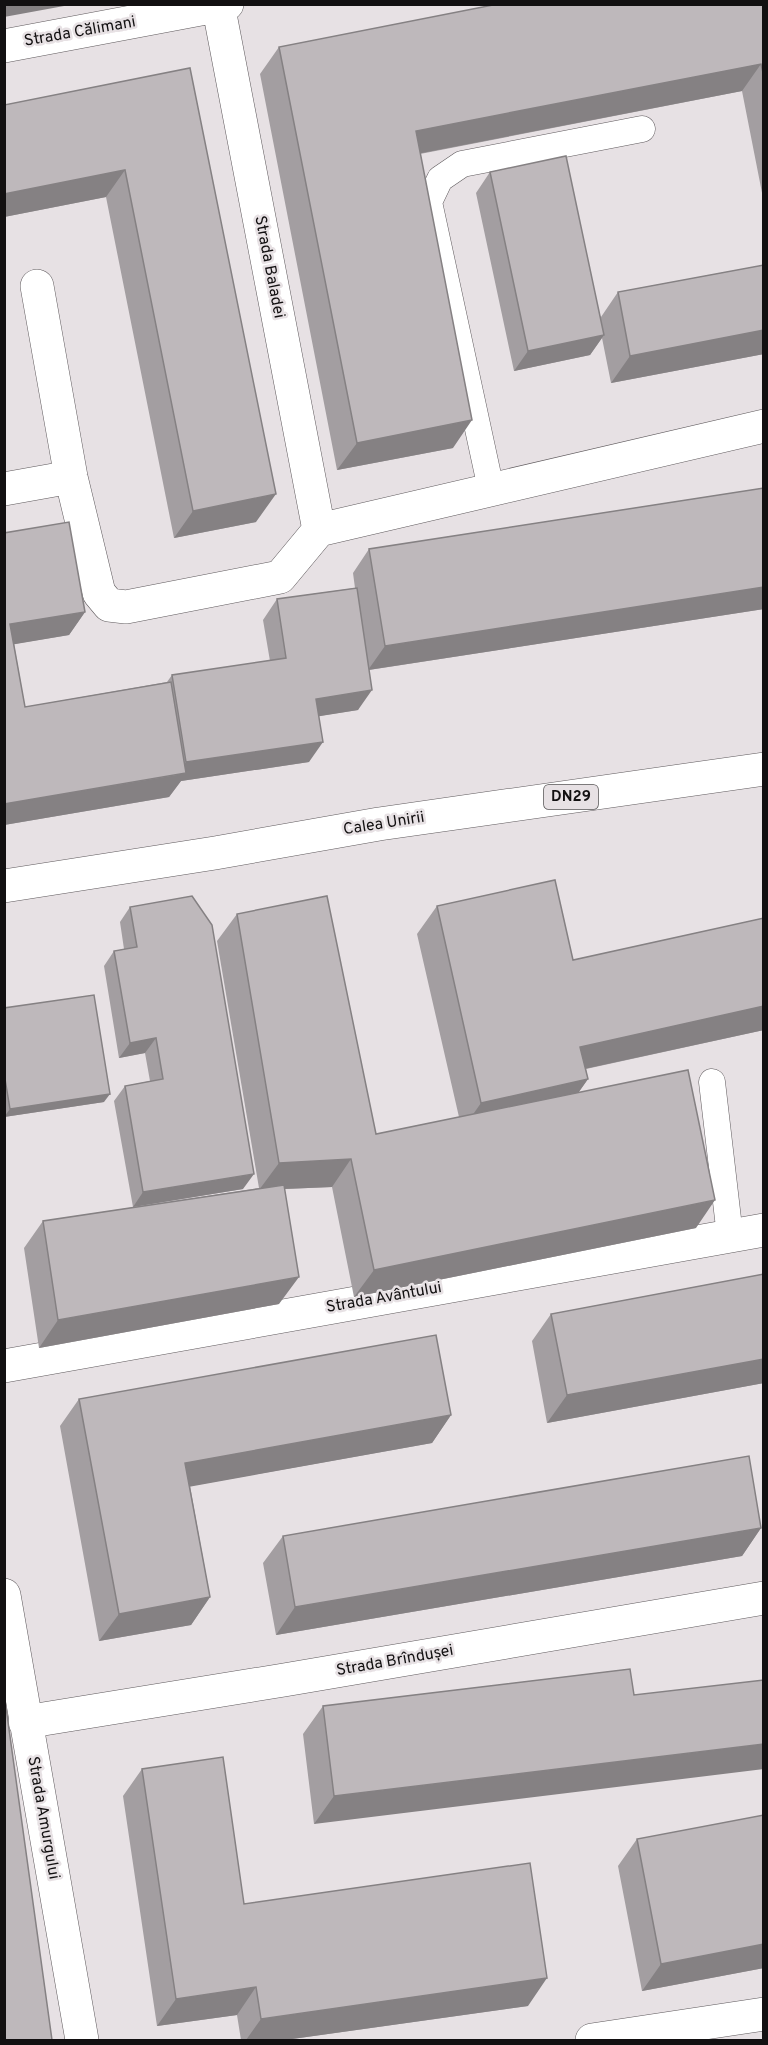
<svg xmlns="http://www.w3.org/2000/svg" width="768" height="2045" font-family="Overpass,sans-serif">
<style>
.lines{fill:none;stroke-linecap:round;stroke-linejoin:round}
.lane-casing{stroke:#5f5a5d;stroke-width:27}
.street-casing{stroke:#5f5a5d;stroke-width:34}
.primary-casing{stroke:#5f5a5d;stroke-width:34}
.lane{stroke:#fff;stroke-width:26}
.street{stroke:#fff;stroke-width:33}
.primary{stroke:#fff;stroke-width:33}
.wall{fill:#a39ea1}
.shaded-wall{fill:#858183}
.building{fill:#beb8bb;stroke:#858183;stroke-width:1.5}
.labels{text-anchor:middle;dominant-baseline:central;stroke-width:5;stroke-linejoin:round;paint-order:stroke}
.shield{fill:#e7e1e4;stroke:#524f50;stroke-width:1.5}
.shield-label{font-size:15px;font-weight:bold;fill:#121011}
.street-label{font-size:16px;fill:#121011;stroke:#e7e1e4}
</style>
<rect width="100%" height="100%" fill="#e7e1e4"/>
<g class="lines">
<defs>
<path id="lane" d="M 491,489 L 429,202 L 440,179 L 462,164 L 642,129
M 712,1082 L 730,1236"/>
<path id="street" d="M 218,4 L 319,530
M 4,46 L 227,4
M 37,286 L 71,477 L 99,593 L 109,605 L 126,607 L 280,577 L 319,530 L 764,426
M 4,489 L 71,477
M 4,1366 L 764,1230
M 4,1595 L 82,2040
M 25,1722 L 284,1680 L 764,1598
M 592,2040 L 764,2014"/>
<path id="primary" d="M 4,886 L 215,853 L 379,824 L 764,769"/>
</defs>
<!-- lane casing -->
<use href="#lane" class="lane-casing"/>
<!-- street casing -->
<use href="#street" class="street-casing"/>
<!-- primary casing -->
<use href="#primary" class="primary-casing"/>
<!-- lane -->
<use href="#lane" class="lane"/>
<!-- street -->
<use href="#street" class="street"/>
<!-- primary -->
<use href="#primary" class="primary"/>
</g>
<!-- wall -->
<path class="wall" d="M 764,4 L 764,203 L 742,91 L 420,154 L 453,448 L 337,470 L 260,74 L 279,47 Z
M 190,68 L 256,522 L 174,538 L 106,197 L 4,217 L 4,105 Z
M 490,172 L 601,317 L 618,292 L 764,265 L 764,354 L 611,383 L 602,338 L 590,355 L 514,371 L 476,193 Z
M 764,488 L 764,609 L 369,670 L 358,710 L 319,716 L 309,762 L 181,781 L 169,797 L 4,825 L 4,533 L 85,612 L 69,635 L 14,644 L 25,707 L 167,682 L 172,675 L 270,661 L 263,620 L 277,599 L 355,588 L 353,573 L 369,549 Z
M 437,906 L 573,960 L 764,918 L 764,1030 L 586,1069 L 588,1079 L 578,1093 L 696,1228 L 354,1297 L 332,1187 L 285,1189 L 279,1304 L 39,1348 L 24,1248 L 43,1221 L 259,1188 L 217,941 L 237,914 L 376,1134 L 459,1117 L 417,934 Z
M 130,907 L 243,1189 L 133,1207 L 114,1101 L 125,1086 L 150,1081 L 145,1053 L 119,1058 L 104,966 L 114,951 L 124,949 L 120,922 Z
M 4,1008 L 104,1102 L 4,1117 Z
M 764,1274 L 764,1383 L 547,1423 L 532,1341 L 551,1314 Z
M 79,1399 L 451,1415 L 432,1443 L 190,1486 L 210,1597 L 191,1625 L 99,1641 L 60,1426 Z
M 761,1528 L 742,1556 L 276,1635 L 263,1563 L 283,1536 Z
M 630,1669 L 314,1824 L 303,1734 L 323,1706 Z
M 142,1769 L 244,1904 L 528,2006 L 285,2040 L 241,2040 L 237,2015 L 157,2026 L 123,1796 Z
M 637,1839 L 764,1968 L 642,1991 L 618,1866 Z"/>
<!-- shaded-wall -->
<path class="shaded-wall" d="M 4,4 L 75,4 L 4,17 Z
M 761,64 L 742,91 L 396,158 L 416,131 Z
M 125,170 L 106,197 L 4,217 L 4,194 Z
M 764,330 L 764,354 L 611,383 L 630,356 Z
M 604,335 L 590,355 L 514,371 L 528,351 Z
M 472,420 L 453,448 L 337,470 L 357,443 Z
M 276,494 L 256,522 L 174,538 L 193,511 Z
M 764,587 L 764,609 L 368,670 L 385,646 Z
M 85,612 L 69,635 L 4,646 L 10,624 Z
M 372,690 L 358,710 L 302,719 L 316,699 Z
M 323,742 L 309,762 L 181,781 L 169,797 L 4,825 L 4,804 L 177,775 L 186,762 Z
M 764,1006 L 764,1030 L 561,1074 L 580,1047 Z
M 156,1038 L 145,1053 L 119,1058 L 130,1043 Z
M 588,1079 L 569,1106 L 462,1130 L 481,1103 Z
M 110,1094 L 104,1102 L 4,1117 L 10,1109 Z
M 351,1159 L 332,1187 L 259,1190 L 279,1163 Z
M 254,1174 L 243,1189 L 133,1207 L 143,1192 Z
M 715,1200 L 696,1228 L 354,1297 L 374,1270 Z
M 299,1277 L 279,1304 L 39,1348 L 58,1320 Z
M 764,1359 L 764,1383 L 547,1423 L 567,1395 Z
M 451,1415 L 432,1443 L 166,1491 L 185,1463 Z
M 761,1528 L 742,1556 L 276,1635 L 295,1607 Z
M 210,1597 L 191,1625 L 99,1641 L 119,1614 Z
M 764,1744 L 764,1769 L 314,1824 L 334,1796 Z
M 764,1944 L 764,1968 L 642,1991 L 661,1964 Z
M 547,1978 L 528,2006 L 285,2040 L 246,2040 L 261,2019 Z
M 256,1987 L 237,2015 L 157,2026 L 176,1999 Z"/>
<!-- building -->
<path class="building" d="M 498,4 L 764,4 L 764,77 L 761,64 L 416,131 L 472,420 L 357,443 L 279,47 Z
M 190,68 L 276,494 L 193,511 L 125,170 L 4,194 L 4,105 Z
M 566,156 L 604,335 L 528,351 L 490,172 Z
M 764,265 L 764,330 L 630,356 L 618,292 Z
M 764,488 L 764,587 L 385,646 L 369,549 Z
M 69,522 L 85,612 L 10,624 L 25,707 L 171,682 L 186,773 L 4,804 L 4,533 Z
M 357,588 L 372,690 L 316,699 L 323,742 L 186,762 L 172,675 L 286,658 L 277,599 Z
M 555,880 L 573,960 L 764,918 L 764,1006 L 580,1047 L 588,1079 L 481,1103 L 437,906 Z
M 192,896 L 212,925 L 254,1174 L 143,1192 L 125,1086 L 163,1079 L 156,1038 L 130,1043 L 114,951 L 137,947 L 130,907 Z
M 327,896 L 376,1134 L 688,1070 L 715,1200 L 374,1270 L 351,1159 L 279,1163 L 237,914 Z
M 94,995 L 110,1094 L 10,1109 L 4,1073 L 4,1008 Z
M 284,1185 L 299,1277 L 58,1320 L 43,1221 Z
M 764,1274 L 764,1359 L 567,1395 L 551,1314 Z
M 436,1335 L 451,1415 L 185,1463 L 210,1597 L 119,1614 L 79,1399 Z
M 749,1456 L 761,1528 L 295,1607 L 283,1536 Z
M 630,1669 L 634,1695 L 764,1680 L 764,1744 L 334,1796 L 323,1706 Z
M 4,1693 L 52,2040 L 4,2040 Z
M 223,1757 L 244,1904 L 530,1863 L 547,1978 L 261,2019 L 256,1987 L 176,1999 L 142,1769 Z
M 764,1815 L 764,1944 L 661,1964 L 637,1839 Z"/>
<g class="labels">
<!-- shield labels -->
<rect class="shield" x="544" y="785" width="54" height="24" rx="4.5"/>
<g class="shield-label">
<text x="571" y="797">DN29</text>
</g>
<!-- street labels -->
<g class="street-label">
<text transform="translate(80 32) rotate(-10)">Strada Călimani</text>
<text transform="translate(269 267) rotate(79)">Strada Baladei</text>
<text transform="translate(384 824) rotate(-9)">Calea Unirii</text>
<text transform="translate(384 1298) rotate(-10)">Strada Avântului</text>
<text transform="translate(395 1661) rotate(-10)">Strada Brîndușei</text>
<text transform="translate(43 1818) rotate(80)">Strada Amurgului</text>
</g>
</g>
<!-- border -->
<rect width="768" height="2045" fill="none" stroke="#121011" stroke-width="12"/>
</svg>
